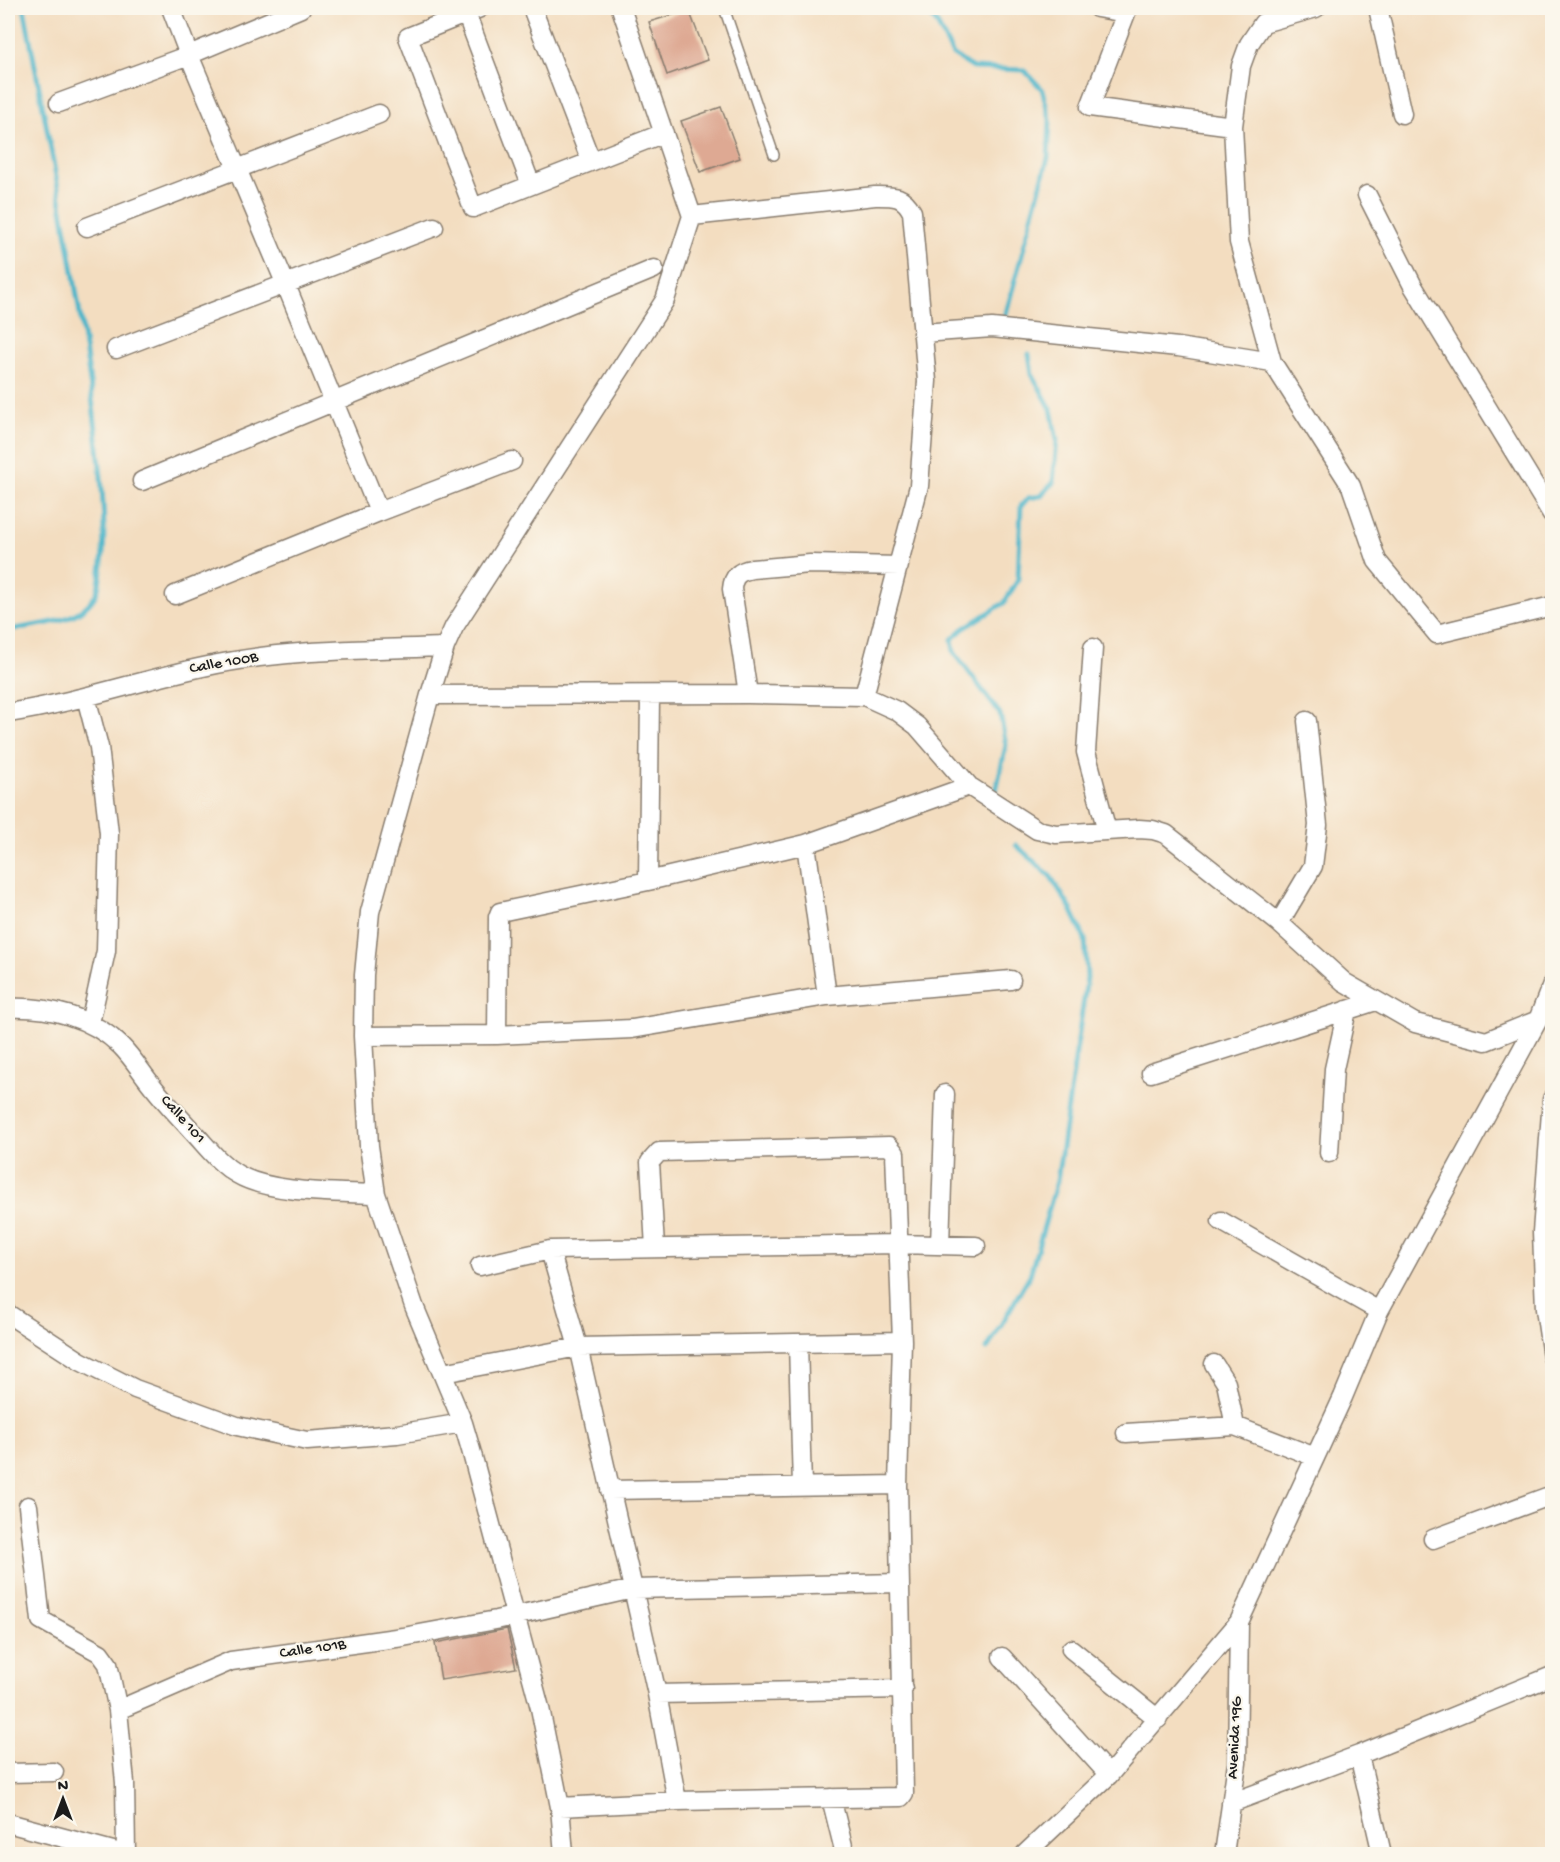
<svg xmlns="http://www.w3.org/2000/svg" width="1560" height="1862" font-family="'Gochi Hand',sans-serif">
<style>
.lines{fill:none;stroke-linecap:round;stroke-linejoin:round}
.stream{stroke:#4bb5c9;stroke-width:5}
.building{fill:#dea993}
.service-casing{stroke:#887c6e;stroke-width:12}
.minor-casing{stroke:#887c6e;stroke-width:21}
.service{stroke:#fff;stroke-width:9}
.minor{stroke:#fff;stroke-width:18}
.labels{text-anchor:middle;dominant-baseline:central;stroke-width:4.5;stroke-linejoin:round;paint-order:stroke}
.street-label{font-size:16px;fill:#1c1c1c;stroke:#fbf7ec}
</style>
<rect width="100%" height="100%" fill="#fbf7ec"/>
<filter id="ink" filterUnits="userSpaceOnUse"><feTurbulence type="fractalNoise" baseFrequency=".0167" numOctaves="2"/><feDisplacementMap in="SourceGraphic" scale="12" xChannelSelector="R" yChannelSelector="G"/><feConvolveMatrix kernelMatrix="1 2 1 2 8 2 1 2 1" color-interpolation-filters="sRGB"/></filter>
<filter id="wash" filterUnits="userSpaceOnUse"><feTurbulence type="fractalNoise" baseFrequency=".008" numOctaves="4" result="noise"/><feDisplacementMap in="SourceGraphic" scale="24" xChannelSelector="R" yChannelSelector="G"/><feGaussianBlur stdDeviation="1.35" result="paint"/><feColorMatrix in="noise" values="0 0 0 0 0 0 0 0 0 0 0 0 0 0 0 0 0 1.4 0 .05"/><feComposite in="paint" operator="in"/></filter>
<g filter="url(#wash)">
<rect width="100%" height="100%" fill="#f3ddc0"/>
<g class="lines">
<!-- stream -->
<path class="stream" d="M 923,8 L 936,22 L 953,55 L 973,68 L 1024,70 L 1042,89 L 1050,120 L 1048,158 L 1005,317
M 8,630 C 38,624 80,624 96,594 C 99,589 99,582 100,577 C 106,543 104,511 101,477 C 86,319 53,163 24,8
M 996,791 L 1006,745 L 1000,714 L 954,652 L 952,639 L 963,629 L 1004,603 L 1018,580 L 1021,506 L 1028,498 L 1041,496 L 1053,483 L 1057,440 L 1051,409 L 1032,374 L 1029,354
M 987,1349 L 1030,1275 L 1057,1181 L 1087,978 L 1085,939 L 1071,909 L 1051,877 L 1016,845"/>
</g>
<g id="blocks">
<!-- building -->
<path class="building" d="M 689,10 L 708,60 L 667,75 L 649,22 Z
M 721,107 L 740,158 L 700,172 L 681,121 Z
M 507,1629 L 516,1668 L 441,1680 L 435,1643 Z"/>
</g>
</g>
<g filter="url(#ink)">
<use href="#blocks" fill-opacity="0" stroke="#887c6e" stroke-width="1.5"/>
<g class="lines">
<defs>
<path id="service" d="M 724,8 L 774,155"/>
<path id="minor" d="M 171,8 L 189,55 L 286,285 L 379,512 L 175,595
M 480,8 L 408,37 L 473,208 L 664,133
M 532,8 L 591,161
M 1097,8 L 1126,13 L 1090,107 L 1233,126
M 1316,8 L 1263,23 L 1249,44 L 1241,66 L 1233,126 L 1239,242 L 1272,362 L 1351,486 L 1377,561 L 1437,634 L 1552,606
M 1378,8 L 1402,114
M 466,13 L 531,185
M 59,103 L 189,55 L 301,8
M 1367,195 L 1413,286 L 1552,514
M 692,216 L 875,196 C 894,196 903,195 912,212 L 927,381 L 919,486 L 864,696
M 87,227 L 379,114
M 922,333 L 992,328 L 1178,347 L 1272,362
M 116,349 L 434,227
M 142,481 L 654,269
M 379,512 L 512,461
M 1093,648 L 1086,752 L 1107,831
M 748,694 L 732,589 C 733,576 739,571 752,569 L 810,564 L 899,566
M 430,695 L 748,694 L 864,696 L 897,711 L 917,726 L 969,786 L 1037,830 L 1056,834 L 1139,829 L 1153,830 L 1166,834 L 1279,923 L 1344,982 L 1415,1023 L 1486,1041 L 1538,1020
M 86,697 L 99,747 L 109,833 L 106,951 L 90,1023
M 8,713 C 74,703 138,681 203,667 C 282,649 365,650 445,647
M 806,844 L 827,996
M 648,881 L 650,696
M 1279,923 L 1313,866 L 1318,825 L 1307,721
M 8,1008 C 48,1006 92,1017 121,1046 C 134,1059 143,1075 155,1089 C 167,1104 181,1119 194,1133 C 208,1148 220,1164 237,1174 C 270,1194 338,1192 376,1194
M 497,1035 L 498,917 L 500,912 L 648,881 L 806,844 L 969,786
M 363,1036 L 497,1035 L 632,1029 L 827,996 L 1011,980
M 1151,1073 L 1376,1001
M 1552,1099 L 1542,1232 L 1545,1309 L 1552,1311
M 1329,1153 L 1334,1069 L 1347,1010
M 1221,1221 L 1379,1311
M 940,1245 L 945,1094
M 550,1250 L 578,1347 L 657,1694 L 677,1801
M 480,1266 L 550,1250 L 897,1244 L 976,1246
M 1545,1309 L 1552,1357
M 8,1314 L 80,1361 L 135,1389 L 237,1426 L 307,1441 L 397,1434 L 463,1423
M 798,1343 L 802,1487
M 1214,1364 L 1226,1383 L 1235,1426
M 443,1373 L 578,1347 L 902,1341
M 1126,1433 L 1235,1426 L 1315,1457
M 610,1490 L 898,1485
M 28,1506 L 41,1620 L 100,1653 L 108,1664 L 118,1710 L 125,1783 L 126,1854
M 1433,1539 L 1552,1495
M 1071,1649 L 1158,1719
M 1002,1657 L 1109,1775
M 657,1694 L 903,1689
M 118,1710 L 231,1661 L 403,1637 L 496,1620 L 633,1589 L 900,1583
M 1359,1755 L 1382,1854
M 8,1773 L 54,1772
M 831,1798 L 845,1854
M 1231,1803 L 1359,1755 L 1552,1676
M 560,1807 L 677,1801 L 901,1797 L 904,1793 L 898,1485 L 902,1341 L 895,1153 L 889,1146 L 659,1152 L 650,1162 L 655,1248
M 8,1823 L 124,1854
M 564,1854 L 560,1807 L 540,1708 L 471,1450 L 463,1423 L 414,1306 L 376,1194 L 369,1146 L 363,1036 L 364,975 L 370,912 L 430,695 L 445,647 L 454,627 L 665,300 L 692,216 L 621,8
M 1025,1854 L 1109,1775 L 1239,1622 L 1343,1397 L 1379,1311 L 1538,1020 L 1552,984
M 1224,1854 L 1237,1763 L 1239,1622"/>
</defs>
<!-- service casing -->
<use href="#service" class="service-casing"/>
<!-- minor casing -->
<use href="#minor" class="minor-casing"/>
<!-- service -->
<use href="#service" class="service"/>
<!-- minor -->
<use href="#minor" class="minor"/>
</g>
</g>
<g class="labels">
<!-- street labels -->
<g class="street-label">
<text transform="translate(224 664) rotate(-10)">Calle 100B</text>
<text transform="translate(182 1120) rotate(48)">Calle 101</text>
<text transform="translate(313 1650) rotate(-8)">Calle 101B</text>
<text transform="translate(1236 1738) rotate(-87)">Avenida 19G</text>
</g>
</g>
<!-- margin -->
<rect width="1560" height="1862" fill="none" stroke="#fbf7ec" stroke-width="30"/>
<!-- north arrow -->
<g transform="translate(63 1799)" stroke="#fbf7ec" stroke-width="4.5" paint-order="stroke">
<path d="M0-4.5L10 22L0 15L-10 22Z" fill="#1c1c1c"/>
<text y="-9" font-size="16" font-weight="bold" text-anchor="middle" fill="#1c1c1c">N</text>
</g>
</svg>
